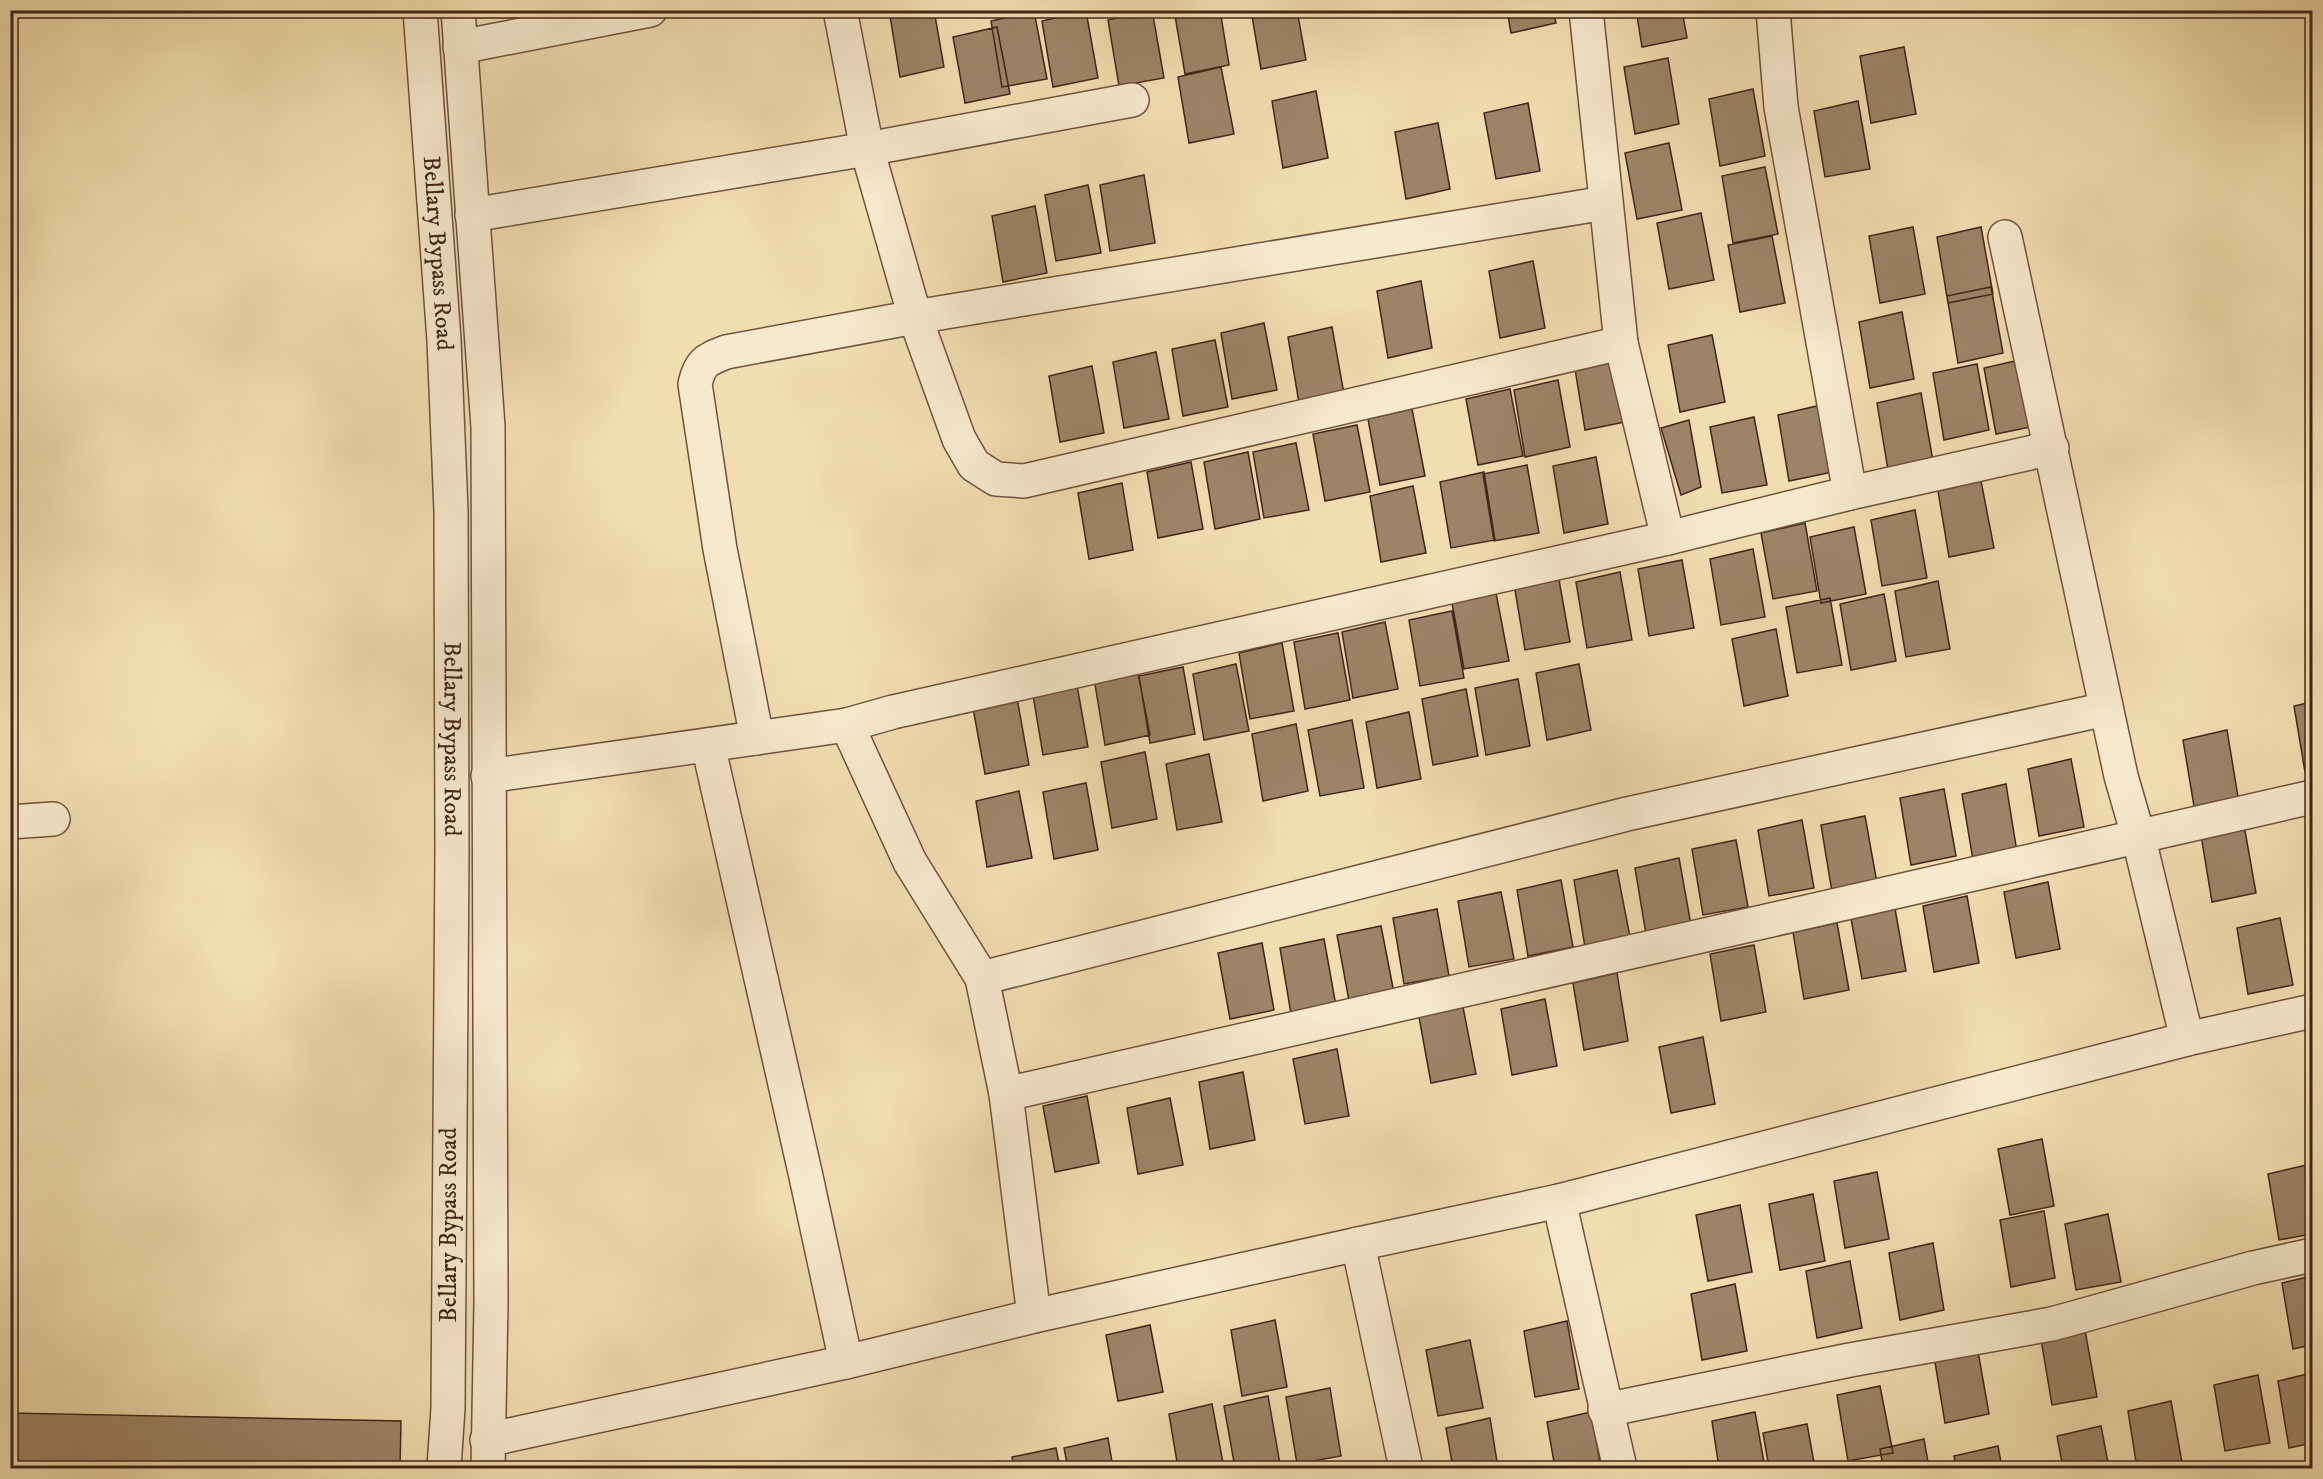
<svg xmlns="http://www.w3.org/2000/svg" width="2323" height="1479" font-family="'IM FELL DW Pica',serif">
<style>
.building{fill:#9e8467;stroke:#442417;stroke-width:1.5}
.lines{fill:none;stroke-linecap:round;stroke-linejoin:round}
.minor-casing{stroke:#70523d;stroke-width:36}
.minor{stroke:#f7e9cc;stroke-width:33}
.labels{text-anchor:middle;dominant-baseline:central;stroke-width:5;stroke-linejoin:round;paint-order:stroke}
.street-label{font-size:24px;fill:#442417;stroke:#f7e9cc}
</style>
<rect width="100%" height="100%" fill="#f2ddb0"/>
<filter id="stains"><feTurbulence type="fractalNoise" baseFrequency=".00333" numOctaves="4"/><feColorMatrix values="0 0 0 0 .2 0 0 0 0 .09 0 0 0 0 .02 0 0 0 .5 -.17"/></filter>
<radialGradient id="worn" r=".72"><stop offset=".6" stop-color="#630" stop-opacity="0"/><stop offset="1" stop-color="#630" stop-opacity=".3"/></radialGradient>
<!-- building -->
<path class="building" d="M 889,10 L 934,10 L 944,67 L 900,77 Z
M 1152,10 L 1164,78 L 1119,86 L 1108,20 Z
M 1174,10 L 1220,10 L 1229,65 L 1185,74 Z
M 1251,10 L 1297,10 L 1306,60 L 1261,69 Z
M 1507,10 L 1553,10 L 1556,23 L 1511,33 Z
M 1636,10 L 1682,10 L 1687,38 L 1642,47 Z
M 1034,11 L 1047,79 L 1002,87 L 991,21 Z
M 1086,11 L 1098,78 L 1053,87 L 1042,21 Z
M 997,27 L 1010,94 L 965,103 L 953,37 Z
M 1904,47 L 1916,114 L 1871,123 L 1860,56 Z
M 1668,58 L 1679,124 L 1635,134 L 1624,67 Z
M 1221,67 L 1234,134 L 1189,143 L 1178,77 Z
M 1753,89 L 1765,156 L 1720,166 L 1709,99 Z
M 1316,91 L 1328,158 L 1283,168 L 1272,101 Z
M 1858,101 L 1870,169 L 1825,177 L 1814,111 Z
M 1528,103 L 1540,171 L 1496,179 L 1484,113 Z
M 1438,123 L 1450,189 L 1406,199 L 1395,132 Z
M 1669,143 L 1682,210 L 1637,219 L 1625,153 Z
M 1765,167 L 1778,234 L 1733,243 L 1722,176 Z
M 1144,175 L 1155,243 L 1110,251 L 1100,185 Z
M 1088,185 L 1101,253 L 1056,261 L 1045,195 Z
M 1035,206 L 1047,273 L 1003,282 L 992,216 Z
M 1701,213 L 1714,280 L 1669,289 L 1657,223 Z
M 1913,227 L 1925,294 L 1880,303 L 1869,236 Z
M 1981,227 L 1993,294 L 1948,303 L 1937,237 Z
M 1772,236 L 1785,303 L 1740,312 L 1728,245 Z
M 1533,261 L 1545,328 L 1500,338 L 1489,271 Z
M 1421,281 L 1432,348 L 1388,358 L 1377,291 Z
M 1991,287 L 2003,353 L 1958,363 L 1947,296 Z
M 1902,312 L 1914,379 L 1870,388 L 1859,322 Z
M 1264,323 L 1277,390 L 1232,399 L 1221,333 Z
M 1332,327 L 1344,394 L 1299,403 L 1288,337 Z
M 1712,335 L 1725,402 L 1680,412 L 1668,345 Z
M 1215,340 L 1228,407 L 1183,416 L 1172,349 Z
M 1156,352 L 1169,419 L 1124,428 L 1113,362 Z
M 1618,354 L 1630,421 L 1585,430 L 1574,363 Z
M 2028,358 L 2040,425 L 1996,434 L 1984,368 Z
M 1977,364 L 1989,430 L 1944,440 L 1933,373 Z
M 1092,366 L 1104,433 L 1060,442 L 1049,376 Z
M 1558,380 L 1570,447 L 1525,457 L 1514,390 Z
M 1510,389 L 1523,456 L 1478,465 L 1466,399 Z
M 1921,393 L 1933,461 L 1888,470 L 1877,403 Z
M 1821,405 L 1833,472 L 1789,481 L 1778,415 Z
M 1412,409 L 1425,476 L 1380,485 L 1368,419 Z
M 1754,417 L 1767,485 L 1722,493 L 1710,427 Z
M 1689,420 L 1701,487 L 1681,495 L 1661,428 Z
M 1357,425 L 1370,492 L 1325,501 L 1313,434 Z
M 1296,443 L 1309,510 L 1264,518 L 1253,452 Z
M 1248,452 L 1260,519 L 1215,529 L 1204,462 Z
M 1596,457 L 1608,524 L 1564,533 L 1553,466 Z
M 1191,462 L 1203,529 L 1158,538 L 1147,472 Z
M 1527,465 L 1539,533 L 1494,541 L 1483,474 Z
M 1484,472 L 1495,540 L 1451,548 L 1440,482 Z
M 1981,481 L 1994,548 L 1949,557 L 1938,491 Z
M 1122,483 L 1133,550 L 1089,559 L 1078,493 Z
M 1413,486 L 1426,553 L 1381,562 L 1370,496 Z
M 1915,510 L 1927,578 L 1882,586 L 1871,520 Z
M 1805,523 L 1817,591 L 1773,599 L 1761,533 Z
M 1854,527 L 1866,594 L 1821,603 L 1810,537 Z
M 1753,549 L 1765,617 L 1721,625 L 1710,559 Z
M 1682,560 L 1694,628 L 1649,636 L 1638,569 Z
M 1620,572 L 1632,640 L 1587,648 L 1576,582 Z
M 1558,574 L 1570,642 L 1525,650 L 1514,584 Z
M 1938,581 L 1950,649 L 1906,657 L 1895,591 Z
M 1496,593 L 1509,661 L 1464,669 L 1452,603 Z
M 1884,594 L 1896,661 L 1851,670 L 1840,604 Z
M 1830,598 L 1842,665 L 1797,673 L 1786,607 Z
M 1452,611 L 1464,678 L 1420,686 L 1409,620 Z
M 1385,622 L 1398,689 L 1353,698 L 1342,632 Z
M 1776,629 L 1788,696 L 1744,706 L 1732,639 Z
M 1338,633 L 1350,700 L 1305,709 L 1294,642 Z
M 1282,643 L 1294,711 L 1250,719 L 1239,653 Z
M 1236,664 L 1249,731 L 1204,740 L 1193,674 Z
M 1579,664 L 1591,730 L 1547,740 L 1536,673 Z
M 1183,667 L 1195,734 L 1150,743 L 1139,676 Z
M 1137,668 L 1150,735 L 1105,745 L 1094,678 Z
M 1518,679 L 1530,746 L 1486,755 L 1475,688 Z
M 1076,680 L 1088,747 L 1043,755 L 1032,689 Z
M 1466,689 L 1478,756 L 1433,765 L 1422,699 Z
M 1017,698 L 1029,765 L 985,774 L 973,708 Z
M 2312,702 L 2312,771 L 2305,772 L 2294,706 Z
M 1409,712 L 1421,779 L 1377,788 L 1366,722 Z
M 1352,720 L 1364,788 L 1320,796 L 1308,730 Z
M 1296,724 L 1308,791 L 1263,801 L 1252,734 Z
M 2227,730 L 2238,797 L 2194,806 L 2183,740 Z
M 1145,752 L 1157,819 L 1112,828 L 1101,762 Z
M 1209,754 L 1222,822 L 1177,830 L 1166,764 Z
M 2071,759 L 2084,827 L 2039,836 L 2028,769 Z
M 1086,783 L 1098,850 L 1054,859 L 1043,792 Z
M 2006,784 L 2017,852 L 1973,860 L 1962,794 Z
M 1944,789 L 1956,856 L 1911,865 L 1900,798 Z
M 1019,791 L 1032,858 L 987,867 L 976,801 Z
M 1865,816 L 1877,883 L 1832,892 L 1821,825 Z
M 1802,820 L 1814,888 L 1769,896 L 1758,830 Z
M 2244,825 L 2256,893 L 2212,902 L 2201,835 Z
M 1736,840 L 1748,907 L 1703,915 L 1692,849 Z
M 1679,858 L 1691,925 L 1646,934 L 1635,868 Z
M 1617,870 L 1630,937 L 1585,947 L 1574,880 Z
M 1561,880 L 1573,947 L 1528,956 L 1517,890 Z
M 2048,882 L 2060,949 L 2016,958 L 2004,892 Z
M 1501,892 L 1514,959 L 1469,967 L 1458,901 Z
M 1967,896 L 1979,963 L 1934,972 L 1923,906 Z
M 1894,903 L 1906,971 L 1862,979 L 1850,913 Z
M 1437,909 L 1449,976 L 1404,984 L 1393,918 Z
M 2280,918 L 2293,985 L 2248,994 L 2237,928 Z
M 1837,923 L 1849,990 L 1804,999 L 1793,932 Z
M 1381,926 L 1394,993 L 1349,1001 L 1337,935 Z
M 1324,939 L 1336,1006 L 1291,1014 L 1280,948 Z
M 1262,943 L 1274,1010 L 1230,1019 L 1218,953 Z
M 1754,945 L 1766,1012 L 1721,1021 L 1710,954 Z
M 1617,973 L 1628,1041 L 1584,1050 L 1573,983 Z
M 1545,999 L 1557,1066 L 1512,1075 L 1501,1009 Z
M 1463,1007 L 1476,1074 L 1431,1083 L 1419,1017 Z
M 1703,1037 L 1715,1104 L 1671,1113 L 1659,1047 Z
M 1337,1049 L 1349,1116 L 1305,1124 L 1293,1059 Z
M 1243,1072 L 1255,1140 L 1210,1149 L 1199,1082 Z
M 1087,1096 L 1099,1163 L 1055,1172 L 1043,1106 Z
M 1170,1098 L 1183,1165 L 1138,1174 L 1127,1108 Z
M 2042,1139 L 2054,1206 L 2010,1215 L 1998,1149 Z
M 2311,1164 L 2312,1234 L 2279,1240 L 2268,1174 Z
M 1877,1172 L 1889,1239 L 1845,1248 L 1834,1181 Z
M 1813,1194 L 1825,1261 L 1780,1270 L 1769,1204 Z
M 1740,1205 L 1752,1272 L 1708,1281 L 1696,1215 Z
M 2044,1211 L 2055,1278 L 2011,1287 L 2000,1220 Z
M 2108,1214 L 2121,1282 L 2076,1290 L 2065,1224 Z
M 1933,1243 L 1944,1310 L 1900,1320 L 1889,1253 Z
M 1850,1261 L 1862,1328 L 1817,1338 L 1806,1271 Z
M 2312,1276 L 2312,1345 L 2293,1349 L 2282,1283 Z
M 1735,1284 L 1747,1351 L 1702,1360 L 1691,1294 Z
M 1275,1320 L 1287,1387 L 1242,1396 L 1231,1330 Z
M 1567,1321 L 1579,1389 L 1535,1397 L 1524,1331 Z
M 1150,1325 L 1163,1392 L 1118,1401 L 1106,1335 Z
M 2085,1330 L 2097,1397 L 2052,1405 L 2041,1339 Z
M 1470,1340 L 1483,1408 L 1438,1416 L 1426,1350 Z
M 1977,1346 L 1989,1414 L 1945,1423 L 1934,1356 Z
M 2312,1373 L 2312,1443 L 2289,1448 L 2278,1381 Z
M 2258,1375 L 2270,1443 L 2225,1451 L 2214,1385 Z
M 1880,1386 L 1893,1453 L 1848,1461 L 1837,1395 Z
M 1330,1388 L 1341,1456 L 1297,1464 L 1286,1397 Z
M 1268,1396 L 1280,1464 L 1257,1468 L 1235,1468 L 1224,1406 Z
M 2171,1401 L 2183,1468 L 2137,1468 L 2128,1411 Z
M 1212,1404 L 1224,1468 L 1178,1468 L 1169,1414 Z
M 1591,1412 L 1601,1468 L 1555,1468 L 1547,1422 Z
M 1755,1412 L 1765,1468 L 1719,1468 L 1712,1421 Z
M 10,1413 L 401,1421 L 400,1468 L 10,1468 Z
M 1490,1418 L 1498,1468 L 1453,1468 L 1446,1428 Z
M 1807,1424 L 1815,1468 L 1769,1468 L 1763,1433 Z
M 2101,1426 L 2109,1468 L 2063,1468 L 2057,1436 Z
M 1108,1438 L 1113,1468 L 1068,1468 L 1064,1448 Z
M 1924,1439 L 1929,1468 L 1883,1468 L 1880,1449 Z
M 1998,1446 L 2002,1468 L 1956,1468 L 1954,1456 Z
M 1056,1448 L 1060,1468 L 1014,1468 L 1012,1457 Z
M 998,1461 L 1000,1468 L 964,1468 Z"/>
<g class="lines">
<defs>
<g id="minor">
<path id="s1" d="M 420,10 L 444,340 L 451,511 L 452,851 L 448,1408 L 444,1468"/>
<path d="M 458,10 L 488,427 L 491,1304 L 488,1468"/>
<path d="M 840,10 L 867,149 L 915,317 L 959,439 L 974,465 L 996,479 L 1024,481 L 1621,343"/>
<path d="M 1586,10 L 1621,343 L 1668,538"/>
<path d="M 1773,10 L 1781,107 L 1850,493"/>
<path d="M 460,47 L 650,10"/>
<path d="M 472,215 L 867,149 L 1132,100"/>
<path d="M 2005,237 L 2121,776 L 2138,835 L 2187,1039"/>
<path d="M 847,725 L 910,862 L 982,978 L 1006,1094 L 1034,1316"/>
<path d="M 757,738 L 720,549 L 695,384 C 700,362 706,360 726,352 L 915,317 L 1605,203"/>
<path d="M 708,745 L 805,1172 L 846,1362"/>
<path d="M 488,776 L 847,725 L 893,712 L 1668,538 L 1850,493 L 2052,448"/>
<path d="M 10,822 L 53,819"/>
<path d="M 982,978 L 1627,814 L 2106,709"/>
<path d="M 1006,1094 L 2312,797"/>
<path d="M 1559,1201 L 1620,1468"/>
<path d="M 1358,1244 L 1406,1468"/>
<path d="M 1605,1410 L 1850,1360 L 2052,1324 L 2253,1268 L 2312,1255"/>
<path d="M 487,1440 L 846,1362 L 1034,1316 L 1358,1244 L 1559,1201 L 2187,1039 L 2312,1011"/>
</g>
</defs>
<!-- minor casing -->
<use href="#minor" class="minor-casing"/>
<!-- minor -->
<use href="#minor" class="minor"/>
</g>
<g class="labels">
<!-- street labels -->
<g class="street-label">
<text stroke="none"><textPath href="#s1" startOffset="244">Bellary Bypass Road</textPath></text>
<text stroke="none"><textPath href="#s1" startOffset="730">Bellary Bypass Road</textPath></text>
<text transform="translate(449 1225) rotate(-90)">Bellary Bypass Road</text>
</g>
</g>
<!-- margin -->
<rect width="2323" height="1479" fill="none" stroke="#f2ddb0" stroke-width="36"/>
<rect x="12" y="12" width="2299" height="1455" fill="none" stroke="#442417" stroke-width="3"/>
<rect x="18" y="18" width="2287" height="1443" fill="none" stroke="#442417" stroke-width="1.5"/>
<rect width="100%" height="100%" filter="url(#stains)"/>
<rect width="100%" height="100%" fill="url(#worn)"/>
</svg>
